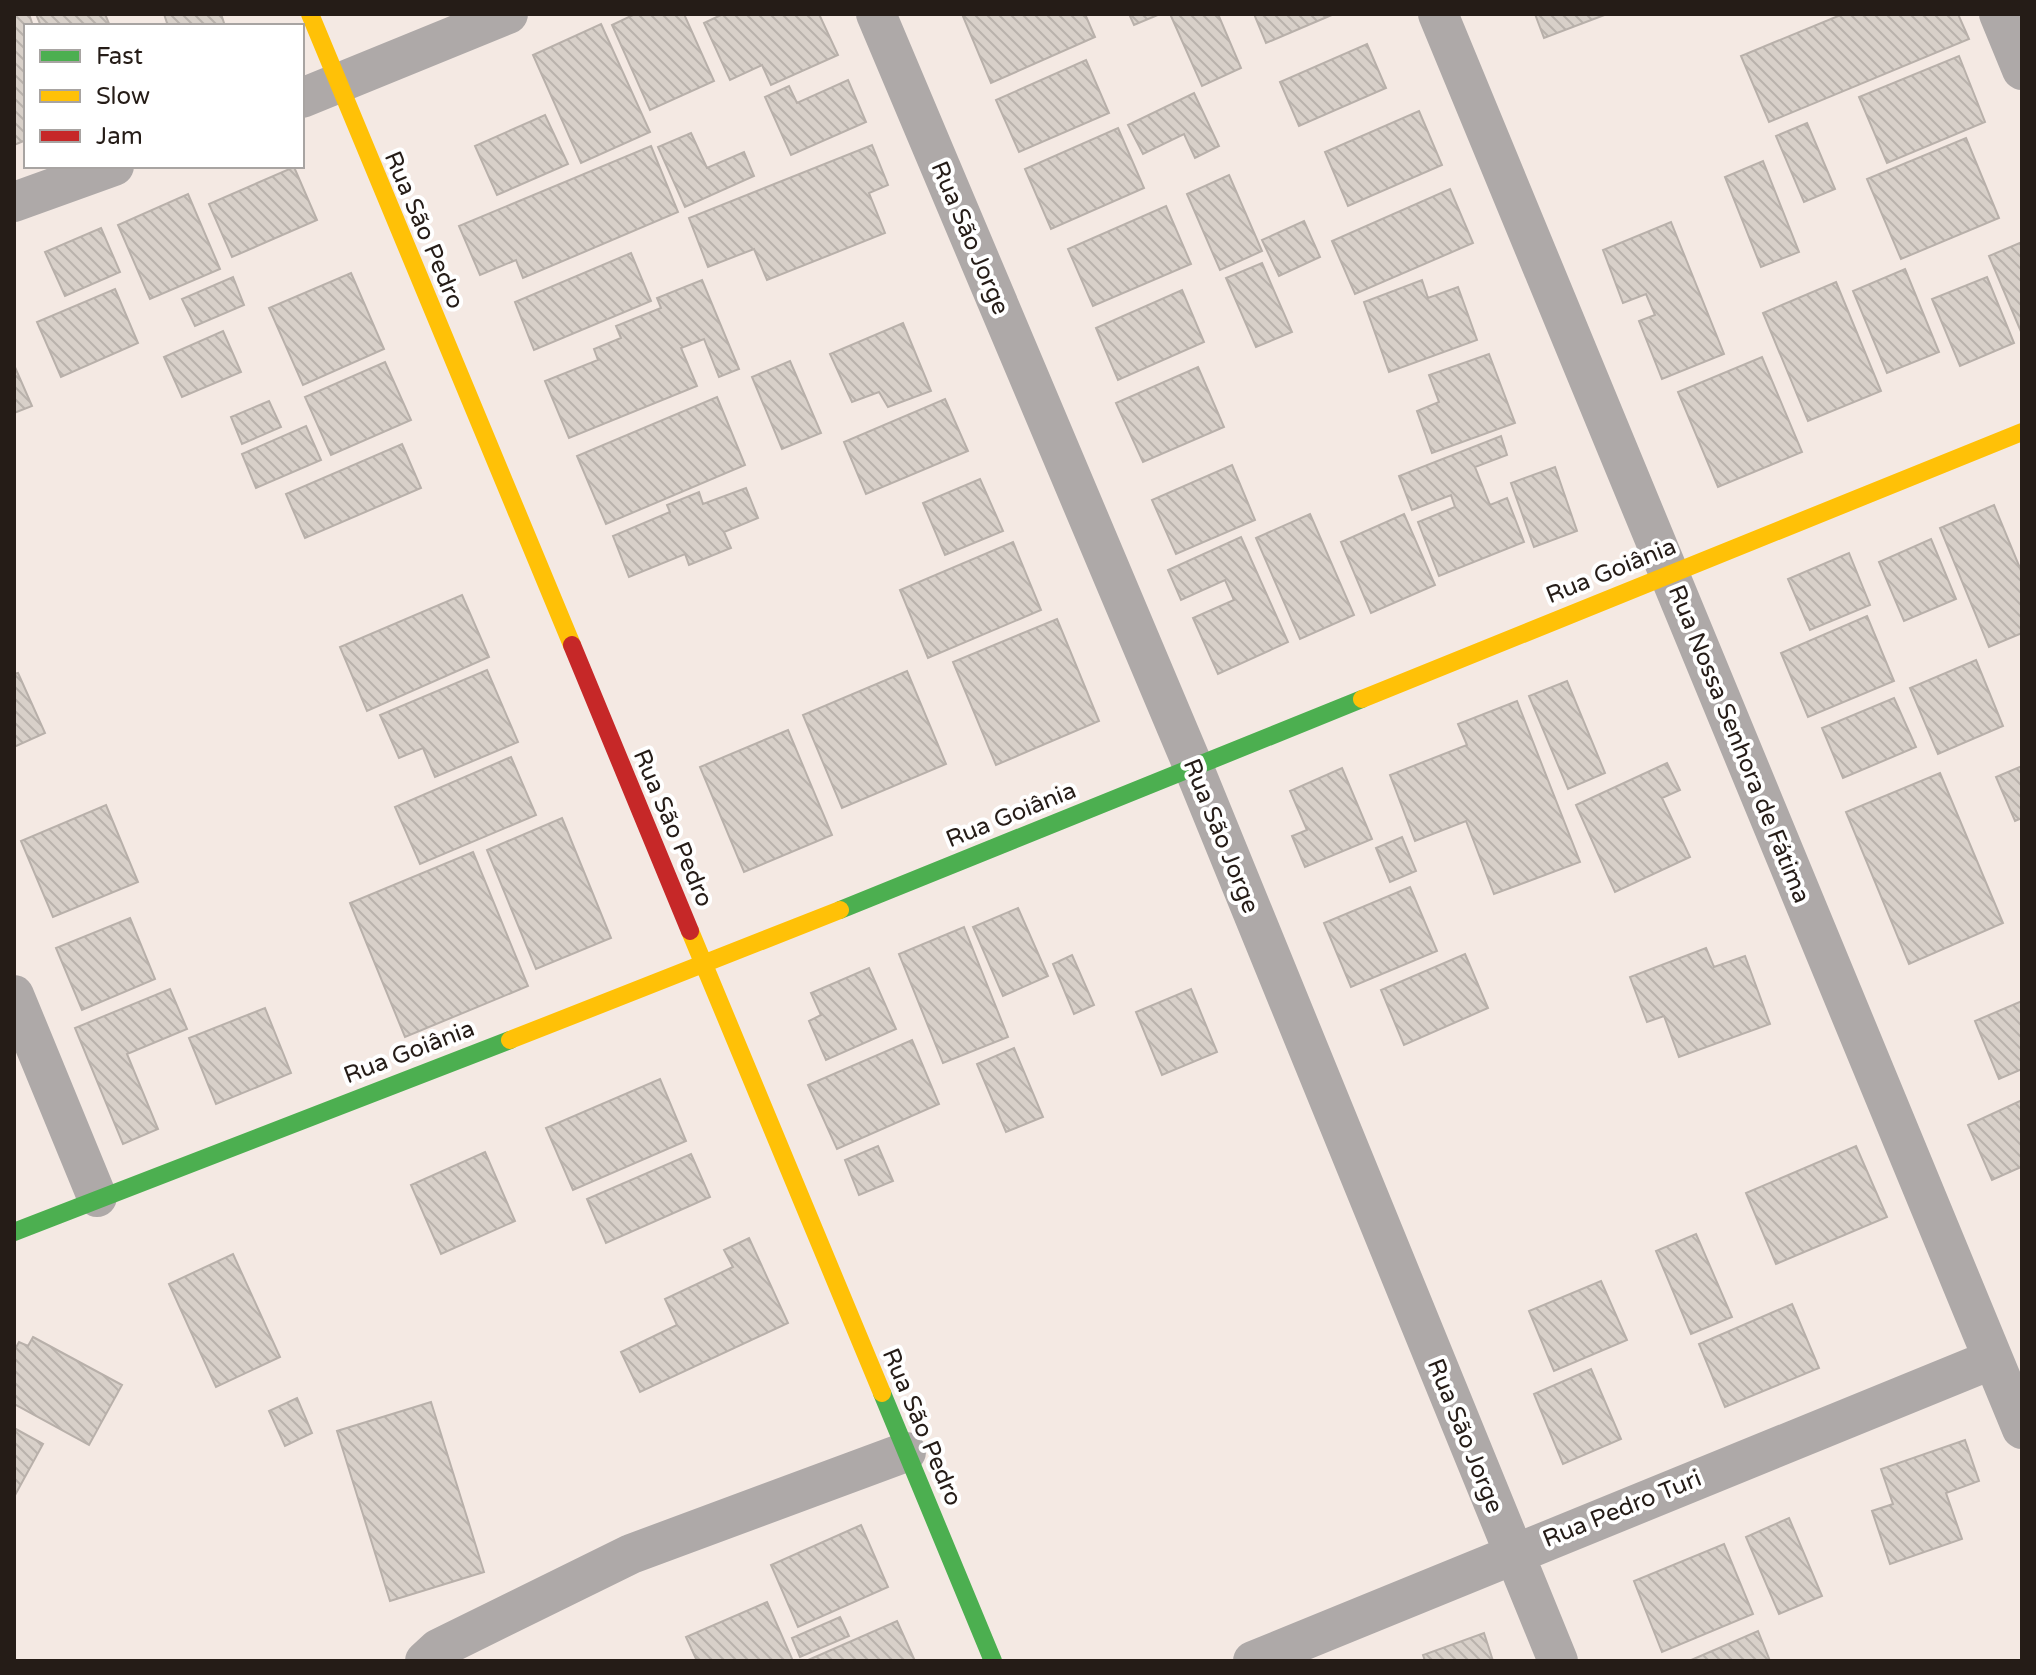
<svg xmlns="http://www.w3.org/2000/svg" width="2036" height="1675" font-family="'Varela Round',sans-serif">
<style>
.building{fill:url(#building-back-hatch);stroke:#b8b0aa;stroke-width:2}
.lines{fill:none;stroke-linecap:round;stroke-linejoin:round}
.street{stroke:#aea9a8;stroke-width:40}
.fast{stroke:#4caf50;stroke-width:18}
.slow{stroke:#ffc107;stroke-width:18}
.jam{stroke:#c62828;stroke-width:18}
.labels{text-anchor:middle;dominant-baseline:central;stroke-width:8;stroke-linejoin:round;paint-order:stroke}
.street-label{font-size:24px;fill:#251c17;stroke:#fff}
</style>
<defs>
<pattern id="building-back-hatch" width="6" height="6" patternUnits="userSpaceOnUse" patternTransform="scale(2)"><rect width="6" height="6" fill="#d8d0c9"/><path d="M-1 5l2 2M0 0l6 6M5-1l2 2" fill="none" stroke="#b9b2ac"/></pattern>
</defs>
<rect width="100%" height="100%" fill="#f4e9e3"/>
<!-- building -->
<path class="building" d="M 14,14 L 29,14 L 33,26 L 26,26 L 26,140 L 14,145 Z
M 36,14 L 105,14 L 110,26 L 41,26 Z
M 164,14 L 221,14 L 225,26 L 168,26 Z
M 635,14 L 684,14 L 714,81 L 650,110 L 612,25 Z
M 723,14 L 819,14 L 838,55 L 771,85 L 762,65 L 730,80 L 704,23 Z
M 962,14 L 1085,14 L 1095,37 L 991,83 Z
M 1129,14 L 1160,14 L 1134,25 Z
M 1174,14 L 1218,14 L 1241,68 L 1202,86 L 1171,16 Z
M 1254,14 L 1334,14 L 1266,43 Z
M 1535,14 L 1607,14 L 1544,38 Z
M 1843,14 L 1958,14 L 1969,39 L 1769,122 L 1741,56 Z
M 601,24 L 650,132 L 581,163 L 533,55 Z
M 1367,44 L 1386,88 L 1299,126 L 1280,82 Z
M 1959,56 L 1985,122 L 1887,163 L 1859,97 Z
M 1086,60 L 1109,113 L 1019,152 L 996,100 Z
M 848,80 L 866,122 L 791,155 L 765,97 L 789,86 L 797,103 Z
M 1194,93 L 1219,146 L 1195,158 L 1184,134 L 1143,154 L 1128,125 Z
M 1419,111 L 1442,165 L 1348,206 L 1325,152 Z
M 545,115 L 568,164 L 497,195 L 475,146 Z
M 1807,123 L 1835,189 L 1804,202 L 1776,136 Z
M 1118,128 L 1144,188 L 1051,229 L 1025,169 Z
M 691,133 L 707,168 L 744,152 L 754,176 L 685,207 L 658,147 Z
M 1966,138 L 1999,218 L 1901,259 L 1867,179 Z
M 872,145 L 888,185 L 869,193 L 885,233 L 767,280 L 754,249 L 708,267 L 689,218 Z
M 651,146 L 678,212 L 523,278 L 516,260 L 480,275 L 459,226 Z
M 1763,161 L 1799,252 L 1761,267 L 1725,177 Z
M 294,167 L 317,220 L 232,257 L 209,204 Z
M 1229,175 L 1262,251 L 1220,270 L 1187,194 Z
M 1450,189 L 1473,243 L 1355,294 L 1332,241 Z
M 188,194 L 220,269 L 150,299 L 118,225 Z
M 1166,206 L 1191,264 L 1093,306 L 1068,249 Z
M 1304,221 L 1320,257 L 1279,276 L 1262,240 Z
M 1671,222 L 1724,354 L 1662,379 L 1639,321 L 1655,315 L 1646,294 L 1623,303 L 1603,250 Z
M 101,228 L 120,272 L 65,296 L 45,252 Z
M 2022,242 L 2022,334 L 1989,256 Z
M 631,253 L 651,301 L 534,350 L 515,302 Z
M 1262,263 L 1292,332 L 1256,347 L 1226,278 Z
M 1905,269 L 1939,352 L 1887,373 L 1853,291 Z
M 351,273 L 384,349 L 303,385 L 269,308 Z
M 233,277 L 244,305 L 195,326 L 182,299 Z
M 1987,277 L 2014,343 L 1960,366 L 1932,299 Z
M 702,280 L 739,369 L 719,377 L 704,339 L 681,348 L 697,386 L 569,438 L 545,381 L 598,360 L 594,349 L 621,338 L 616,326 L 661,308 L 657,298 Z
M 1422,280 L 1428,298 L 1458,287 L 1477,340 L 1389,372 L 1364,302 Z
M 1836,282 L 1881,391 L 1808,421 L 1763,313 Z
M 115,289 L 138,343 L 61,377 L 37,322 Z
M 1182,290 L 1204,342 L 1118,380 L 1096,328 Z
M 903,323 L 931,391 L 888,407 L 879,392 L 852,402 L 830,354 Z
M 223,331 L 241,372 L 182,397 L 164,357 Z
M 1489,354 L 1515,423 L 1432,453 L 1417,411 L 1439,402 L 1429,375 Z
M 1762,357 L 1802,452 L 1718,487 L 1678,392 Z
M 790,361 L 821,433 L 782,449 L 752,377 Z
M 385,362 L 411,420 L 331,455 L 305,397 Z
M 14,365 L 32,406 L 14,413 Z
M 1198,367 L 1224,427 L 1143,462 L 1116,403 Z
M 717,397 L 745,465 L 606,524 L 577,456 Z
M 945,399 L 968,451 L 866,494 L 844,442 Z
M 269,401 L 281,427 L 242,444 L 231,417 Z
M 306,426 L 321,460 L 256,488 L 242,454 Z
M 1501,436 L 1507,455 L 1475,467 L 1490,505 L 1507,498 L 1524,542 L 1439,576 L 1418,522 L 1455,507 L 1451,495 L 1412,510 L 1399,476 Z
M 402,444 L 421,488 L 305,538 L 286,494 Z
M 1232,465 L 1255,520 L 1176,554 L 1152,500 Z
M 1555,467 L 1577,531 L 1534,547 L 1511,483 Z
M 980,479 L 1003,531 L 945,555 L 923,503 Z
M 746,488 L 758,518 L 724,532 L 731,548 L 689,565 L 685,554 L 629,577 L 613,536 L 670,512 L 667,505 L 699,492 L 703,504 Z
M 1994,505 L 2022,573 L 2022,633 L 1989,647 L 1940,528 Z
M 1310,514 L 1354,615 L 1300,639 L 1256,538 Z
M 1404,514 L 1435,585 L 1371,613 L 1341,542 Z
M 1241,537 L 1288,642 L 1218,674 L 1193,618 L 1234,600 L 1225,580 L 1181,600 L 1168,570 Z
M 1931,539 L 1956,599 L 1904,621 L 1879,562 Z
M 1013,542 L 1041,610 L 928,658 L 900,590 Z
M 1849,553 L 1870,605 L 1810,630 L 1788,579 Z
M 462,595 L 489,657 L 367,711 L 340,647 Z
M 1867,616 L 1894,681 L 1808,717 L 1781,653 Z
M 1057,619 L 1099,721 L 996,765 L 953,662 Z
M 1976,660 L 2003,726 L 1938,754 L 1910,688 Z
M 487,670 L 518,742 L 435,777 L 423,748 L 399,758 L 380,715 Z
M 907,671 L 946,764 L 842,808 L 803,715 Z
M 18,673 L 45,733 L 14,747 L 14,674 Z
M 1567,681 L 1605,773 L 1568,789 L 1529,696 Z
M 1894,698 L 1916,747 L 1843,778 L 1822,728 Z
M 1517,701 L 1580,862 L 1494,894 L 1466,821 L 1415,841 L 1390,775 L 1467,745 L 1458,724 Z
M 788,730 L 832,835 L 744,872 L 700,767 Z
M 511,757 L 536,815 L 420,864 L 395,807 Z
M 1667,763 L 1680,790 L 1662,798 L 1690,857 L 1615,892 L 1576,805 Z
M 2022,766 L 2022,818 L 2015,821 L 1996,777 Z
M 1342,768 L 1372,839 L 1305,867 L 1292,836 L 1307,830 L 1290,791 Z
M 1940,773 L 2003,923 L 1909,964 L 1846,812 Z
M 106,805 L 138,882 L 53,917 L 21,841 Z
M 562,818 L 611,938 L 536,969 L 487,850 Z
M 1402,837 L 1416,871 L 1390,882 L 1376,848 Z
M 473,852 L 528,986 L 405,1037 L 350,903 Z
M 1410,887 L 1437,951 L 1351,987 L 1324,923 Z
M 1018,908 L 1048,976 L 1003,996 L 973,927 Z
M 130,918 L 155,979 L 82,1010 L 56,948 Z
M 964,927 L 1008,1037 L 943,1063 L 899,954 Z
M 1706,948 L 1714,967 L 1745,956 L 1770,1024 L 1679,1057 L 1664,1016 L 1647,1022 L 1630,977 Z
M 1465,954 L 1488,1008 L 1404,1045 L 1381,990 Z
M 1072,955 L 1094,1005 L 1074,1014 L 1053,964 Z
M 869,968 L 896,1029 L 826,1060 L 809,1021 L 821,1015 L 811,993 Z
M 170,989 L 187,1029 L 127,1054 L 158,1129 L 123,1144 L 75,1028 Z
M 1191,989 L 1217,1052 L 1162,1075 L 1136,1012 Z
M 2022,1001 L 2022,1069 L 1999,1079 L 1975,1021 Z
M 265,1008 L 291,1073 L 216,1104 L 189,1038 Z
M 912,1040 L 939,1104 L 837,1149 L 808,1085 Z
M 1014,1048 L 1043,1117 L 1006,1132 L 977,1064 Z
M 660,1079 L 686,1141 L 573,1190 L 546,1128 Z
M 2022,1100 L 2022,1171 L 2021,1167 L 1992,1180 L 1968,1125 Z
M 878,1146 L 893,1181 L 859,1195 L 845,1160 Z
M 1856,1146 L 1887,1217 L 1776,1264 L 1746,1193 Z
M 485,1152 L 515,1221 L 441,1254 L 411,1185 Z
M 691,1154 L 710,1197 L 606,1243 L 587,1199 Z
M 1696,1234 L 1732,1317 L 1691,1334 L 1656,1251 Z
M 749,1238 L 788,1323 L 640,1392 L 621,1352 L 677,1325 L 665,1299 L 733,1267 L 724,1250 Z
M 233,1254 L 280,1357 L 216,1387 L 169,1284 Z
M 1601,1281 L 1627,1340 L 1554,1371 L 1529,1311 Z
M 1792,1304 L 1819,1368 L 1725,1407 L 1699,1344 Z
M 33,1337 L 122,1385 L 89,1445 L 14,1404 L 14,1351 L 19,1342 L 28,1346 Z
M 1591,1369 L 1621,1439 L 1563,1464 L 1534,1394 Z
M 297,1398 L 312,1433 L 285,1446 L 269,1411 Z
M 431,1402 L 484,1572 L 390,1601 L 337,1431 Z
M 14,1428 L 43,1444 L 14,1497 Z
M 1965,1440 L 1979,1481 L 1946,1493 L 1962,1539 L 1890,1564 L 1872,1511 L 1893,1504 L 1881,1469 Z
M 1789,1518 L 1822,1596 L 1779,1614 L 1746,1537 Z
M 861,1525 L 888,1587 L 798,1627 L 771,1565 Z
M 1724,1544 L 1753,1614 L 1662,1652 L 1634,1581 Z
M 767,1602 L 793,1661 L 697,1661 L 686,1637 Z
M 840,1617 L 849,1636 L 800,1657 L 792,1638 Z
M 897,1621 L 915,1661 L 806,1661 Z
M 1758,1631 L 1770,1661 L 1689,1661 Z
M 1484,1633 L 1493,1661 L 1425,1661 L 1423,1655 Z"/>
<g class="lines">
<!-- street -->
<path class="street" d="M 876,14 L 1193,766 L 1558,1661
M 1438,14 L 2022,1429
M 1999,14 L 2022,70
M 302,98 L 508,14
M 14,202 L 114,166
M 14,995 L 97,1197
M 425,1661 L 438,1649 L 631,1554 L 906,1452
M 1253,1661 L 1993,1359"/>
<!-- fast -->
<path class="fast" d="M 840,910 L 1362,699
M 14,1232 L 510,1040
M 882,1393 L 993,1661"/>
<!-- slow -->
<path class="slow" d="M 310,14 L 572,645
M 1362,699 L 2022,432
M 690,931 L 882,1393
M 510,1040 L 840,910"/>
<!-- jam -->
<path class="jam" d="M 572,645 L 690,931"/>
</g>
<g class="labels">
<!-- street labels -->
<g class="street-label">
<text transform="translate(424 230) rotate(67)">Rua São Pedro</text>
<text transform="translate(970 238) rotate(67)">Rua São Jorge</text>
<text transform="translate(1611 571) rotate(-22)">Rua Goiânia</text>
<text transform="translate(1739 744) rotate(68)">Rua Nossa Senhora de Fátima</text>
<text transform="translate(1011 815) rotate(-22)">Rua Goiânia</text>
<text transform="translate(673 828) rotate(67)">Rua São Pedro</text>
<text transform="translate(1221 836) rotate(68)">Rua São Jorge</text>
<text transform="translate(409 1052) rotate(-21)">Rua Goiânia</text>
<text transform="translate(922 1427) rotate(67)">Rua São Pedro</text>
<text transform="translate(1465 1436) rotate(68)">Rua São Jorge</text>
<text transform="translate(1622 1509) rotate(-22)">Rua Pedro Turi</text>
</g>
</g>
<!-- border -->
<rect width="2036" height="1675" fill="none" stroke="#251c17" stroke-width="32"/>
<!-- legend -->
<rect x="24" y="24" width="280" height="144" fill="#ffffff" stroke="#a8a4a2" stroke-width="2"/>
<rect x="40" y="50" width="40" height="12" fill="#4caf50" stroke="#a8a4a2" stroke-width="2"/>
<text x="96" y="64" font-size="24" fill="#251c17">Fast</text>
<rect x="40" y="90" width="40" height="12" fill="#ffc107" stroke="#a8a4a2" stroke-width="2"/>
<text x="96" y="104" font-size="24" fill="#251c17">Slow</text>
<rect x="40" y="130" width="40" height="12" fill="#c62828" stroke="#a8a4a2" stroke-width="2"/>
<text x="96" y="144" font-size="24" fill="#251c17">Jam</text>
</svg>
